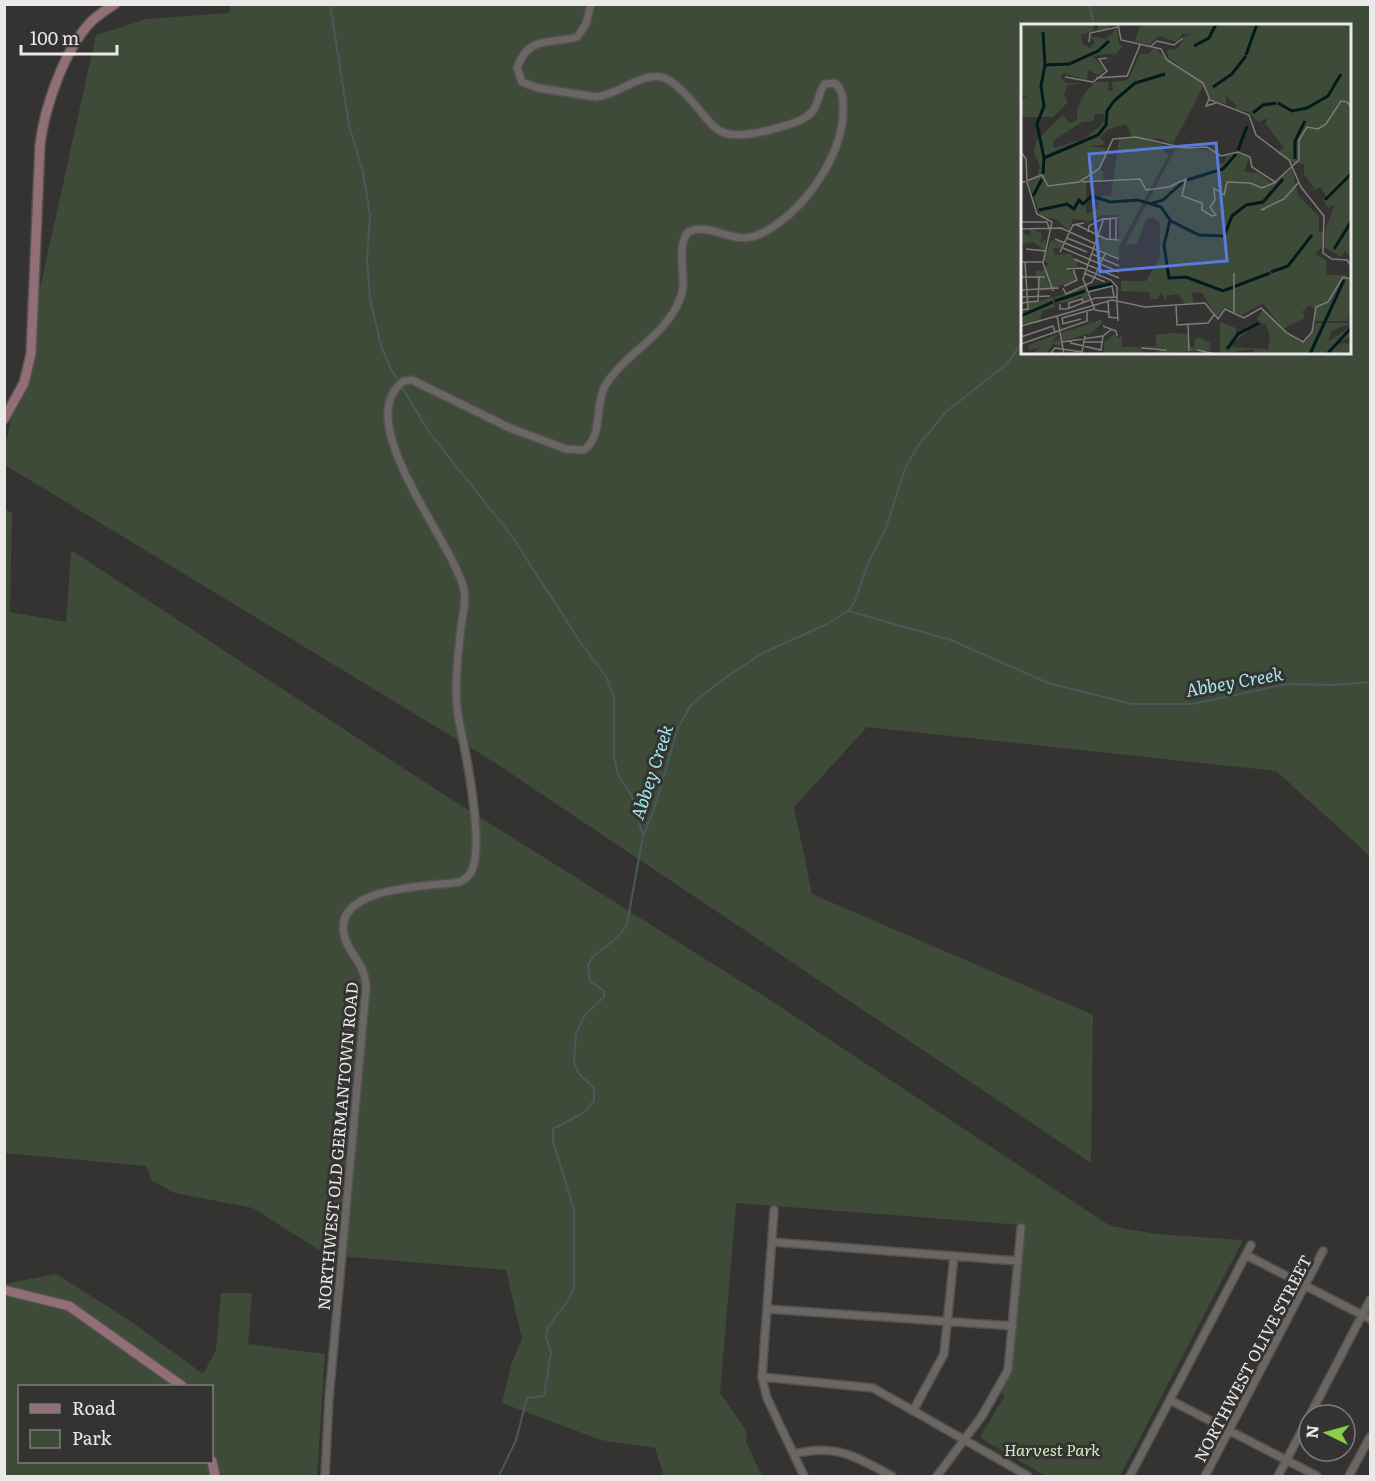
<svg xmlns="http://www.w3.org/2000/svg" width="1375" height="1481" font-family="Literata,serif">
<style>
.green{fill:#3f4b39;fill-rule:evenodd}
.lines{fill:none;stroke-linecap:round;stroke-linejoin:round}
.stream{stroke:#475959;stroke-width:2}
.minor-casing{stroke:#52514f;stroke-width:10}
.secondary-casing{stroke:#52514f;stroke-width:12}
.minor{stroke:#696664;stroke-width:7}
.secondary{stroke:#926f76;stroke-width:9}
.labels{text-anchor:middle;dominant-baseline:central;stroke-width:6;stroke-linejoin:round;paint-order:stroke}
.street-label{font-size:16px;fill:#eae9e8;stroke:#353331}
.park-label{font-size:16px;font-style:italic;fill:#d1f0c0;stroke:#353331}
.water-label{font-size:18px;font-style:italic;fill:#a1e9eb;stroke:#353331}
.inset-river{fill:none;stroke:#011b1c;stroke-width:3}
.inset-road{fill:none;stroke:#7d7c7a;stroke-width:1.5}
.view{fill:#5a7cdd;fill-opacity:0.15;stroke:#5a7cdd;stroke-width:3}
.inset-edge{fill:none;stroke:#eae9e8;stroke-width:3}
</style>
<rect width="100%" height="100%" fill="#353331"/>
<!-- green -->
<path class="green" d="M 231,4 L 1370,5 L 1370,856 L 1276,771 L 867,727 L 794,807 L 812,894 L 1093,1015 L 1091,1163 L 494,762 L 5,465 L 5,447 L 96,35 L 147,19 L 229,13 ZM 1022,26 L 1350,26 L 1350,352 L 1022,352 Z
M 5,509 L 12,513 L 10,612 L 66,622 L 71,550 L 432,787 L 767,998 L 1110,1226 L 1157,1234 L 1241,1240 L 1242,1242 L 1120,1476 L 1046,1476 L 982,1439 L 981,1435 L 1005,1396 L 998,1391 L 1004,1378 L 1021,1225 L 736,1203 L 720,1393 L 747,1432 L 746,1442 L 762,1476 L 664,1476 L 655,1448 L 601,1440 L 502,1403 L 512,1362 L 522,1339 L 506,1270 L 327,1255 L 253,1208 L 175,1193 L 152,1181 L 146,1166 L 5,1153 Z
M 56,1274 L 129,1320 L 203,1374 L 216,1350 L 221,1293 L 252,1293 L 248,1344 L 325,1354 L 317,1476 L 5,1476 L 5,1284 ZM 20,1386 L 212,1386 L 212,1462 L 20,1462 Z"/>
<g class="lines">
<!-- stream -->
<path class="stream" d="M 330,4 L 349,125 L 363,172 L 370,215 L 367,260 L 370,298 L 381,346 L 391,369 L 429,432 L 511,535 L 583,646 L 606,676 L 614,699 L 614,756 L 618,774 L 632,797 L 643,836
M 1089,4 L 1094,26
M 848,611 L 951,640 L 1048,683 L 1132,704 L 1192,704 L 1287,684 L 1333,685 L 1370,682
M 499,1476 L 516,1440 L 527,1398 L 544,1396 L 551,1353 L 546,1336 L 548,1327 L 567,1302 L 574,1288 L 574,1210 L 553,1141 L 553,1129 L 583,1113 L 594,1101 L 594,1088 L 578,1073 L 574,1060 L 576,1034 L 585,1015 L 604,997 L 604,991 L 590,981 L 588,965 L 593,957 L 620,935 L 627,924 L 643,836 L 653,812 L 678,728 L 691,705 L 722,680 L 763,653 L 827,624 L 848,611 L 855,601 L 868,563 L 886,528 L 905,469 L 917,447 L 946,412 L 1008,363 L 1022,342"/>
<defs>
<path id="minor" d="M 774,1210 L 762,1377 L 767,1398 L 804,1476
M 772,1242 L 1018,1261
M 1246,1255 L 1370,1319
M 767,1309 L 1013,1326
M 762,1377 L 873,1388 L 1028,1476
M 1170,1400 L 1317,1476
M 913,1411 L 944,1354 L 954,1256
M 1310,1415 L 1370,1300
M 794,1454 C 836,1443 856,1457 892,1476
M 325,1476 L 329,1398 L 366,989 C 366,961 348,956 344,934 C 334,885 431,887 460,882 C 465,879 470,876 472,870 C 484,842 466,753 459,721 C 453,690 458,658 461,627 C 463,615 466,602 464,590 C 455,544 348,420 404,381 L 412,380 L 510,428 L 566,449 L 584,450 C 604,435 594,406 605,386 C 625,353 665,337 680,299 C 689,278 674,251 688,232 C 710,222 732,244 755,236 C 799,220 845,155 843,109 C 843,98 843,91 835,83 L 825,84 C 818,92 819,104 812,112 C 801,123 784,126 770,130 C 708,145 718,124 680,89 C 675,84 669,79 661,77 C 640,73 618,95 596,97 L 538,88 L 522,82 L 517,68 C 529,34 550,45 577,37 L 586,24 L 591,4
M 937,1476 L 982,1416 L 1008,1370 L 1021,1228
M 1130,1476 L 1251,1245
M 1205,1476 L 1323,1251
M 1278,1476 L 1309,1417
M 1349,1476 L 1370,1437"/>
<path id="secondary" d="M 4,419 L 24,383 L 31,354 L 40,145 C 44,109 64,51 89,24 C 96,16 106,10 115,4
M 4,1290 L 69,1306 L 182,1386
M 212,1461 L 215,1476"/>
</defs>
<!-- minor casing -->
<use href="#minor" class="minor-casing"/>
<!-- secondary casing -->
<use href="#secondary" class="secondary-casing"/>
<!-- minor -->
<use href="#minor" class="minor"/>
<!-- secondary -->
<use href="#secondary" class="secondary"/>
</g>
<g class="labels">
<!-- street labels -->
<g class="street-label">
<text transform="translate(337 1146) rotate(-85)">NORTHWEST OLD GERMANTOWN ROAD</text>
<text transform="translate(1252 1358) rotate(-62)">NORTHWEST OLIVE STREET</text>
</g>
<!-- park labels -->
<g class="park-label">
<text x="1052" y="1449">Harvest Park</text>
</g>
<!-- water labels -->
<g class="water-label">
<text transform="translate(1234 681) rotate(-10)">Abbey Creek</text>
<text transform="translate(651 772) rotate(-72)">Abbey Creek</text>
</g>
</g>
<!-- overview -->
<g transform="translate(1021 24)">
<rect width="330" height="330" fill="#353331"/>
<path d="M 0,0 L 88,0 L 88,5 L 75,7 L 78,1 L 73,1 L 72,7 L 60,11 L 61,19 L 68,24 L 74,19 L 69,12 L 85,15 L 96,4 L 98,20 L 102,22 L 84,42 L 94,29 L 71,32 L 85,46 L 76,51 L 67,46 L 66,56 L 41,49 L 40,54 L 45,59 L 63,59 L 46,61 L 43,71 L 47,78 L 32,93 L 0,93 L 0,75 L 6,73 L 0,70 ZM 120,0 L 330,0 L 330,234 L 324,227 L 320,233 L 303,223 L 305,203 L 314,181 L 307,184 L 302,175 L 306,173 L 299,163 L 286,168 L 293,164 L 283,150 L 283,140 L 271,139 L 256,129 L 263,124 L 244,99 L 248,94 L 237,98 L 228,88 L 214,85 L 216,82 L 205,72 L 205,80 L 190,76 L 184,62 L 147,33 L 146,26 L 156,25 L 164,12 L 171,10 L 161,10 L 156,18 L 138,12 L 128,21 L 114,17 ZM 133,24 L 183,61 L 152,120 L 137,114 L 128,117 L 151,124 L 143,124 L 143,129 L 149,129 L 98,223 L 98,235 L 74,225 L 79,214 L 98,215 L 97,191 L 81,191 L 65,199 L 64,196 L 52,195 L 48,207 L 37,196 L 20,192 L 7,158 L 16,152 L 19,143 L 13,128 L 16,116 L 42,91 L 49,99 L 56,96 L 56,85 L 64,69 L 74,58 L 88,58 L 87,67 L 92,67 L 91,58 L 107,56 L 119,30 L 127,30 ZM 82,89 L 84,95 L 79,102 L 63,115 L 33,124 L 32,117 L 61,98 L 73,97 L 73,91 ZM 105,100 L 111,113 L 98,115 L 90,172 L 79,172 L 76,186 L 65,190 L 65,158 L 82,157 L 82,150 L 86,150 L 79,146 L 86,133 L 84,124 L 68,122 L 81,121 L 84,118 L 78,114 L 88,105 ZM 156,122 L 193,127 L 196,139 L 203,139 L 206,132 L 216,129 L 228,134 L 223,148 L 237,149 L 251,160 L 271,145 L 277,171 L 298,193 L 298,208 L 303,208 L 301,223 L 294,230 L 305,236 L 306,251 L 324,251 L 330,258 L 329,292 L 326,293 L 330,297 L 294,297 L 293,284 L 288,281 L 281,288 L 284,294 L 262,305 L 242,279 L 221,291 L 204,283 L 196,293 L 181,269 L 170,268 L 173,279 L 164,280 L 157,270 L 145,272 L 145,277 L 140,268 L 137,275 L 130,275 L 128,268 L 100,267 L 100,257 L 125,257 L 139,234 L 139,199 L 132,193 L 125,195 L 116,220 L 104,221 ZM 10,205 L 20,209 L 21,216 L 16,215 L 21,218 L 25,215 L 24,226 L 12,218 L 2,220 L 0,208 L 9,212 ZM 30,216 L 41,219 L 41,224 L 32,224 L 34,231 L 49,230 L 57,238 L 55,243 L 43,244 L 53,249 L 55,255 L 32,265 L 23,249 L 30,265 L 22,267 L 18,266 L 14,247 L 22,247 L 27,240 L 23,235 ZM 63,263 L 69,275 L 63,277 L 60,272 L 49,278 L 35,279 L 34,273 ZM 32,273 L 34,283 L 21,287 L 18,299 L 2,299 L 0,289 L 5,288 L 7,280 ZM 242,286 L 278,318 L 286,316 L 295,299 L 330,299 L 311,307 L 307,318 L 330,302 L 330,312 L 315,320 L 330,319 L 330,330 L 232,330 L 232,325 L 199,330 L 199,298 L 215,304 L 215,309 L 224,307 L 238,298 L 236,294 ZM 238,298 L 245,301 L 249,313 L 247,325 L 207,323 ZM 68,295 L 70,299 L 81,295 L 81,299 L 70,309 L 42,317 L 40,309 L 68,300 ZM 153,309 L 167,310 L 167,323 L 174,323 L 173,315 L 180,314 L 189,319 L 190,326 L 129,330 L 145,324 L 115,323 L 128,330 L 83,330 L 83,318 L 93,311 L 99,315 L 101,310 L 101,323 L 135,322 L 135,311 ZM 38,310 L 30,318 L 39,316 L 41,322 L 32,320 L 25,330 L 11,330 L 20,323 L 8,326 L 7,321 Z" fill="#3f4b39" fill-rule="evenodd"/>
<path class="inset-river" d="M 173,22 L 188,14 L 195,0M 225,31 L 236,0M 25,41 L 48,40 L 77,27 L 88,17M 192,63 L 211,50 L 225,32M 257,79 L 271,87 L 286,84 L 307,72 L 320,50M 232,89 L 242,81 L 255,79M 217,126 L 226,102M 23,134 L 77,111 L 85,101 L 86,87 L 93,77 L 114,59 L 144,50M 274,135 L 274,117 L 284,97M 22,150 L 23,134 L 16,100 L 23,82 L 20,62 L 24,41 L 22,8M 166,156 L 202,145 L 215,130M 12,172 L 21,155M 304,176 L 330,150M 129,180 L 142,176 L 162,158M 18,186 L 46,180 L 53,185 L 58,176 L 62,180 L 71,172 L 89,178 L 117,176 L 140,183 L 149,196 L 143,221 L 148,254 L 165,253 L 202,267 L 249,249M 150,197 L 178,211 L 203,212 L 211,192 L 225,181 L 242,178 L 262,155M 313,225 L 330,198M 250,248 L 267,242 L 291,211M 67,265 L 91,260M 34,277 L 64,267M 0,292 L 32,278M 206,325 L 217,310 L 238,299M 289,330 L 323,256M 306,330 L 330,304"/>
<path class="inset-road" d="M 97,0 L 100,16 L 140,25 L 146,36 L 182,59 L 189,76 L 228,91 L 235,111 L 268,136 L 280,163 L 303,192 L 302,229 L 311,235 L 326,236 L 330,242M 68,18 L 69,9 L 97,3M 130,22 L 136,17 L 153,21 L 162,14M 44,53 L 72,58 L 86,47 L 78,35 L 86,34M 75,54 L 106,52 L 119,21M 188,75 L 185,82 L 195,79M 0,128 L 5,135 L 6,157M 6,158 L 16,190 L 31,198 L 22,239 L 32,267M 61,158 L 119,155 L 125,166 L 148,163 L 165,155 L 161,172 L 181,179 L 181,186 L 191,192 L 195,191 L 189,183 L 194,176 L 193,164 L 203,171 L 206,158 L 229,159 L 241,164 L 255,158M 0,159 L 21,151 L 27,162 L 58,158 L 78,145 L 92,115 L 115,113 L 164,124 L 186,123 L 200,132 L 217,128 L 229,133 L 231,143 L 254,158 L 278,136 L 278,116 L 286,103 L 297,105 L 305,100 L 320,77 L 326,78 L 330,83M 244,185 L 240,186 L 263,175 L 278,158M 83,194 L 62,255 L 74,286 L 87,288M 89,194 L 89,216M 95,194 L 95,216M 0,198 L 26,198 L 28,204M 54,200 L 85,215 L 98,216M 0,205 L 40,204 L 75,220M 67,208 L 68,202 L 81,195 L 97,194M 46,214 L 98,235M 34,215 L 66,228M 42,224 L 98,248M 5,225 L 25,227M 39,228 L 52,201 L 63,199M 71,230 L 98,242M 53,235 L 98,254M 0,238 L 22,238M 45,245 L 61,244 L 90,256 L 96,263 L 96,277M 63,249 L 84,258M 213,249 L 213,289M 0,253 L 24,253M 43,262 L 56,256 L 52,245M 42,264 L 45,270 L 71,258 L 84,230M 0,266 L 38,264M 330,267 L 330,292M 67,268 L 91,262 L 93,273M 0,273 L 29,272M 87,277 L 88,293 L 96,294M 96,278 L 97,297M 0,279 L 17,277 L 18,253M 39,280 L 39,285 L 46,285 L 74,274 L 96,273M 155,281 L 156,301 L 187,299 L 193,291M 48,284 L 48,279 L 61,275 L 62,278M 0,286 L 7,285 L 4,238M 36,292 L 91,276 L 124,283 L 184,279 L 197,295 L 204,285 L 223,294 L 240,284 L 266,309 L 282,318 L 291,308 L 295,283 L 307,278 L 322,253 L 330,255M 42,299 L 41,294 L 73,285M 41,300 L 60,295M 167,300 L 168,327M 0,302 L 36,292 L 43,330M 82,302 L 95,307 L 96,312M 0,313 L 32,302 L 34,308M 49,316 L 50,319 L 80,326 L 82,312M 41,318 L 82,312 L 91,305M 63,318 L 82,318M 0,320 L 66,297 L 66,287M 120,324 L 145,326M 176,326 L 195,330M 29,330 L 34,324 L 61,328 L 64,312"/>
<path class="view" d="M 195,119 L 206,237 L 79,248 L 68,130 Z"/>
<rect width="330" height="330" class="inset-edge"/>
</g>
<!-- border -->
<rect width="1375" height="1481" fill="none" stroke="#eae9e8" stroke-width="12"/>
<!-- legend -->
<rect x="18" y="1385" width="195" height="78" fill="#353331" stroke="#7d7c7a" stroke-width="1.5"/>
<rect x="30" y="1404" width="30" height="9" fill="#926f76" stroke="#7d7c7a" stroke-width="1.5"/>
<text x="72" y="1415" font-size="18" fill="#eae9e8">Road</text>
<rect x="30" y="1430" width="30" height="18" fill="#3f4b39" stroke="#7d7c7a" stroke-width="1.5"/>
<text x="72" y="1445" font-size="18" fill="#eae9e8">Park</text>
<!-- north arrow -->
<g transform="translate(1327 1433) rotate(275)"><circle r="28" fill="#353331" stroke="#7d7c7a" stroke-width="1.5"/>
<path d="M0-4.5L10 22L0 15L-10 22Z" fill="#85cf4d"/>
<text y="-9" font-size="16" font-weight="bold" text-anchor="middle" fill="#eae9e8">N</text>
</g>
<!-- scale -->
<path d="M21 45v9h96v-9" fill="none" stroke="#eae9e8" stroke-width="3"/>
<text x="30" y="45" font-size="18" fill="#eae9e8" stroke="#353331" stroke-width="4.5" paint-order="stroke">100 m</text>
</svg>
